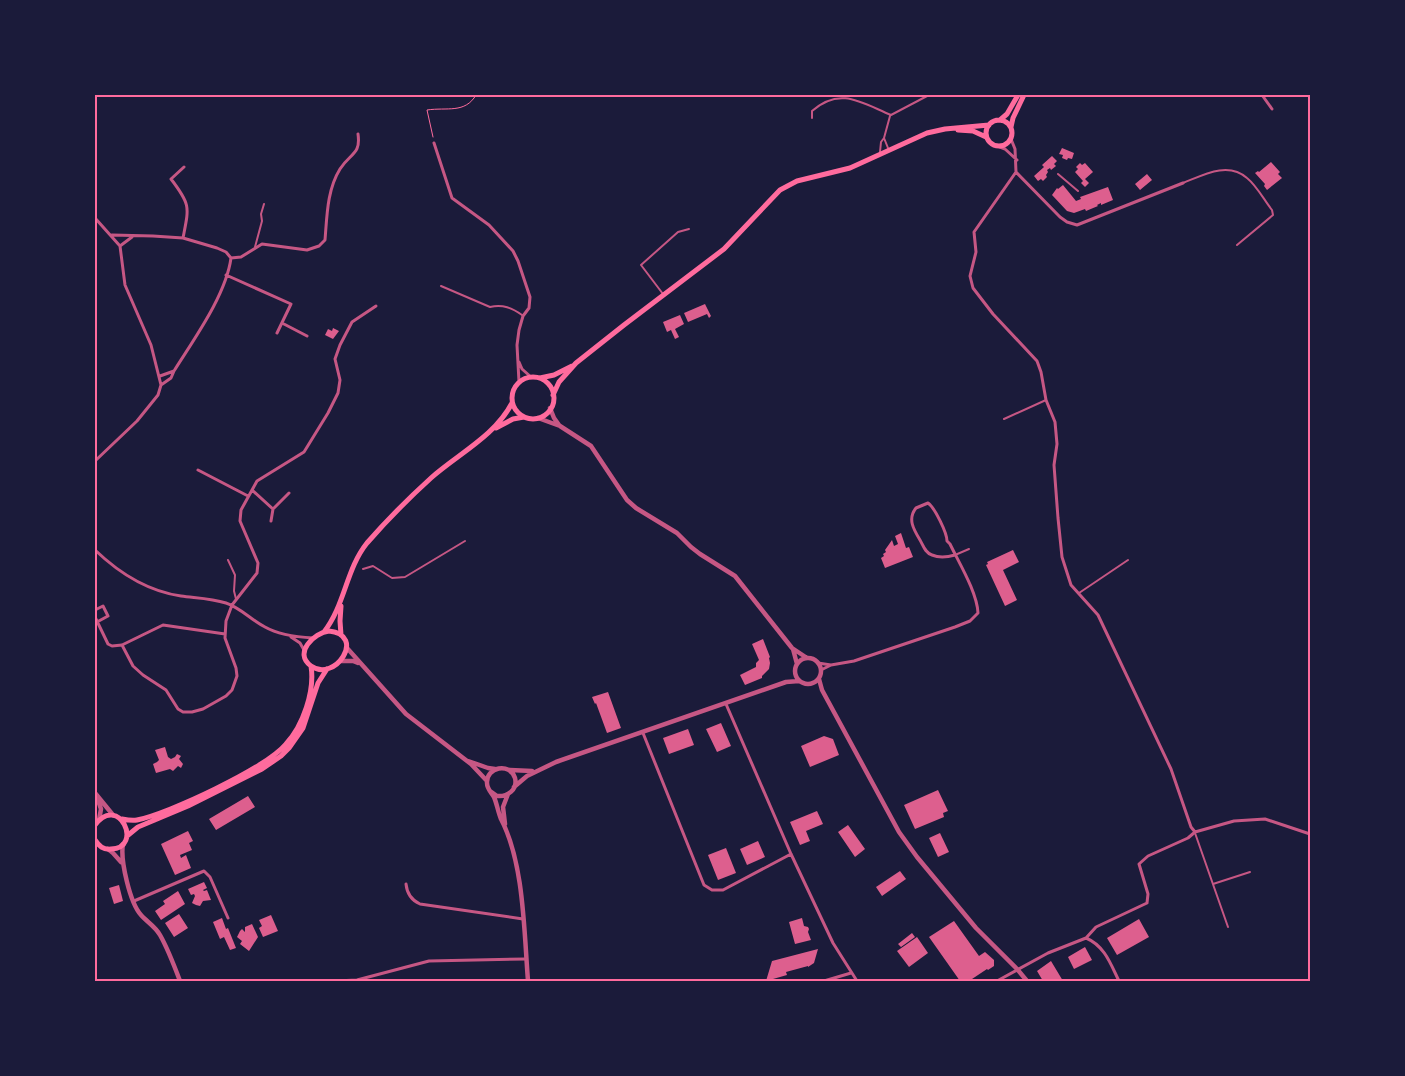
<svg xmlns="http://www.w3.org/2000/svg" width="1405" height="1076" font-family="Merriweather,serif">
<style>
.building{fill:#dd5f8e}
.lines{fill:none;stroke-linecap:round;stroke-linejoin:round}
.path{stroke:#ff6b9d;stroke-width:1}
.service{stroke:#c65784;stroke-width:2}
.minor{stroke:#c65784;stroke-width:3}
.tertiary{stroke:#c65784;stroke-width:4.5}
.secondary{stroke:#ff6b9d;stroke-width:5}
.neatline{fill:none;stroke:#ff6b9d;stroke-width:2}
</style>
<rect width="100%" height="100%" fill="#1b1b3a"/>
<!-- building -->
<path class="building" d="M 1062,148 L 1074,153 L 1072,159 L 1068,158 L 1067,160 L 1062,158 L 1063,155 L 1059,154 Z
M 1052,156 L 1057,161 L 1054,164 L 1056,166 L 1051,170 L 1050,168 L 1047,170 L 1048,172 L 1046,175 L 1047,177 L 1043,181 L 1041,179 L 1038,181 L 1034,176 L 1044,167 L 1042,165 Z
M 1271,162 L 1280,172 L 1278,174 L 1282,178 L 1267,190 L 1264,186 L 1265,184 L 1255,173 L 1258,171 L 1259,172 Z
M 1080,163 L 1082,165 L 1085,163 L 1093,172 L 1085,179 L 1089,183 L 1085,187 L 1081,183 L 1083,181 L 1075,172 L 1078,169 L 1076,167 Z
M 1147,174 L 1152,180 L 1140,190 L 1135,184 Z
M 1063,185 L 1076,201 L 1081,199 L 1080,197 L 1108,187 L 1113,200 L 1101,205 L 1101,203 L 1097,205 L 1098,206 L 1086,211 L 1085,209 L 1074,213 L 1067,211 L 1052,195 L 1057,188 L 1058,189 Z
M 705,304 L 711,316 L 709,318 L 707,314 L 688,322 L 684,313 Z
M 680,315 L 684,324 L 675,329 L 679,337 L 675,339 L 671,330 L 667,332 L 663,322 Z
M 333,328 L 339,331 L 333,339 L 325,335 L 328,329 L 332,331 Z
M 901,533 L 906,548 L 909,547 L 913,557 L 885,568 L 881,558 L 884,556 L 883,554 L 886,552 L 885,550 L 892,540 L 894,546 L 898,544 L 895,536 Z
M 1013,550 L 1019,562 L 1003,570 L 1017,600 L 1005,606 L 986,565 L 988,564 L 987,562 Z
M 763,639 L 770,657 L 769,658 L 770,663 L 769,669 L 762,676 L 762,678 L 745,685 L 740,675 L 756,667 L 756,663 L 759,660 L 752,644 Z
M 608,692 L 621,728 L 607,733 L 596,703 L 595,704 L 592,697 Z
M 721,723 L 731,746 L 717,752 L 706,729 Z
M 688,729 L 694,745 L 669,754 L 663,738 Z
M 824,736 L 833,739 L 839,755 L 810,767 L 801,746 Z
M 165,747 L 168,757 L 171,759 L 175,757 L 177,754 L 181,756 L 179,759 L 183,764 L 181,768 L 178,766 L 173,771 L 170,769 L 156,773 L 153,764 L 157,762 L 159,760 L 155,750 Z
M 938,790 L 948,811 L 943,813 L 944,817 L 915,829 L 904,805 Z
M 248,796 L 255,807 L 216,830 L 209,819 Z
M 817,811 L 823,824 L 806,831 L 810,841 L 800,845 L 790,822 Z
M 848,825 L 865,849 L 855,857 L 838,832 Z
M 188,831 L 193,841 L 189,843 L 192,850 L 180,855 L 181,858 L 186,855 L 191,868 L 175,875 L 161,844 Z
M 940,833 L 949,852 L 938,857 L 929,838 Z
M 758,841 L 765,857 L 747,865 L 740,849 Z
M 726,848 L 736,873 L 718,880 L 708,855 Z
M 900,871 L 906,879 L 882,896 L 876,887 Z
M 204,882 L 207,888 L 203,890 L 204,891 L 207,890 L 211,900 L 203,901 L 200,906 L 196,905 L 192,903 L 195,896 L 194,894 L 191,895 L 188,889 Z
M 119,885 L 123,901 L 114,904 L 109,888 Z
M 178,891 L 185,904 L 161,920 L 155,911 L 165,904 L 163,901 Z
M 179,914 L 188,928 L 174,937 L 165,923 Z
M 271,915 L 278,931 L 263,937 L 259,928 L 262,926 L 259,920 Z
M 222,918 L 226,929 L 228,928 L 236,948 L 230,950 L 224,937 L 220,939 L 213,922 Z
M 802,918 L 804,926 L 808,927 L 809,929 L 808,932 L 811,940 L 795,944 L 789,922 Z
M 1139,919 L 1149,937 L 1117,955 L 1107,938 Z
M 954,921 L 979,956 L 985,952 L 994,960 L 994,966 L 988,970 L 987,969 L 969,981 L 960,981 L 929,937 Z
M 252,924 L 258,937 L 249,951 L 240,944 L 242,941 L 237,937 L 240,931 L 242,929 L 245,932 L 245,927 Z
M 912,933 L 915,937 L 901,947 L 898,944 Z
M 917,937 L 928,953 L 909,967 L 897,951 Z
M 1085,947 L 1092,960 L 1074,969 L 1068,957 Z
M 818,949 L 814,963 L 808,967 L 808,966 L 786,972 L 787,975 L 766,981 L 772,961 Z
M 1051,961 L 1063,981 L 1043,981 L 1037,971 Z"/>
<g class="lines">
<!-- path -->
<path class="path" d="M 433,137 L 427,110 C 447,107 465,114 476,95"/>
<!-- service -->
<path class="service" d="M 812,118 L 812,111 C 840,86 862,103 891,115 L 929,95
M 884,138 L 890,116
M 880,152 L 881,142 L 884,138 L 888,148
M 1058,174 L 1078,191
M 1183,183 C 1203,175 1228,161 1247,178 C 1257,186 1264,200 1272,210 L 1273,215 L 1237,245
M 255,247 L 262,221 L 261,214 L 264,204
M 441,286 L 490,307 C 503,304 512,308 522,315
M 663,294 L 641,265 L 678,232 L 689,229
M 1004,419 L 1046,400
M 955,555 L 969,549
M 228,560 L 235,575 L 234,591 L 236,599
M 363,569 L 373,566 L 392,578 L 405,577 L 465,541
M 1079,593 L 1128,560
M 1195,833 L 1228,927
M 1213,884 L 1250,872"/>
<!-- minor -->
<path class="minor" d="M 1145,95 L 1147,95
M 1262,95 L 1272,109
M 1011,139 L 1015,149 L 1016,172 L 974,232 L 976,252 L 970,276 L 973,288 L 993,314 L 1037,361 L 1041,372 L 1046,400 L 1055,422 L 1057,444 L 1054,465 L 1058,518 L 1062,557 L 1071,585 L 1098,615 L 1171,769 L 1191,827 L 1195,832
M 434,143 L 452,198 L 489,225 L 513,251 L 518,261 L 530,297 L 529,308 L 523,316 L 519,330 L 517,345 L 519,382
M 1000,147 L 1005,149 L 1017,160
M 1016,172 L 1060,217 L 1067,222 L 1077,225 L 1183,183
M 95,218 L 120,246 L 125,285 L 151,345 L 161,385
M 112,235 L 153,236 L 183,238 L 217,248 L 226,252 L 231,258 L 241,257 L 262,244 L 307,250 L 319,246 L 325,240 C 327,216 327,190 340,169 C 350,153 361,155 358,134
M 183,238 C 189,207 191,205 171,179 L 184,167
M 120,246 L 132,237
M 226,275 L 291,304 L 277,333
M 282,323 L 307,336
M 519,362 L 522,369 L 531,377
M 174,371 C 194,339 226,295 231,258
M 95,461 L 137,421 L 158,395 L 161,385 L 171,378 L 174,371 L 160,376
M 198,470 L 248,496
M 252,490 L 273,509
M 271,521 L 273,509 L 289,493
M 95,550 C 119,573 146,591 181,596 C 196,598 211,598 226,603 C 241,608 251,620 265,627 C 279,635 296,637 313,638
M 95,610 L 103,606 L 108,616 L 97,622
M 95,617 L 108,644 L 112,646 L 122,645 L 163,625 L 225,634
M 291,637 L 300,643 L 304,650
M 122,645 L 133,666 L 143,675 L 166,690 L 178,709 L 183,712 L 192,712 L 203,709 L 226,696 L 232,690 L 237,676 L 236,668 L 225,638 L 226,621 L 232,605 L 257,573 L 258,563 L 240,521 L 241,510 L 257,481 L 304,452 L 328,413 L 338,393 L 340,380 L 335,359 L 340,345 L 352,322 L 376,306
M 818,663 L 831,665 L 821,670
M 831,665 L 854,661 L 955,627 L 970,621 L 978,613 C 977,592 959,563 950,544 L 947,541 C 947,533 935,508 928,503 L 916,508 C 907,519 914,530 920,540 C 923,545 925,553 932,555 C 939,558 948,557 955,555
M 726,704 L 791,854 L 833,943 L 857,981
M 643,733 L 704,885 L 712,890 L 723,890 L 791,854
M 406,884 C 407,894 411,900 420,904 L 523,919
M 134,901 L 204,871 L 210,877 L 228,918
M 1086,938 C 1105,946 1111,965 1119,981
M 336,981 L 357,980 L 429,961 L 526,959
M 824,981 L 851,973
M 997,981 L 1048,953 L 1086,938 L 1096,927 L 1147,903 L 1148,894 L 1139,864 L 1148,856 L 1188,838 L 1195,832 L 1234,821 L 1265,819 L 1310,834"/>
<!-- tertiary -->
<path class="tertiary" d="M 550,408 L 554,418 L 559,425
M 538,418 L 560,426 L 591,446 L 627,500 L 636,508 L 677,533 L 691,547 L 700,554 L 735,576 L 792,648 L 807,658
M 347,648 L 406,714 L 471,764 L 487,781
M 793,649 L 797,664
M795 671a13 13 0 1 1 26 0a13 13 0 1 1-26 0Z
M 340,661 L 353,661 L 358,663
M 819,679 L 822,690 L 899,832 L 917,857 L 976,928 L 1017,969 L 1027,981
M 468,761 L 488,768 L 495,769
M 510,770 L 532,771
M 514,787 L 527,776 L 556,762 L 786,682 L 799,681
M 490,791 L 497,796 C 507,797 518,790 515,778 C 510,762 486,767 487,783 C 487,789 491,792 494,797 C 497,804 498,812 501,819 C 524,863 524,931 528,981
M 95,793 L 113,815
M 98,800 L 101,809 L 99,820
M 505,824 L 503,807 L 508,794
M 123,844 C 120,860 130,903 141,915 C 147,922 155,926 160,935 C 168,949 174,965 180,981
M 108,849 L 113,853 L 121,862"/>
<!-- secondary -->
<path class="secondary" d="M986 133a13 13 0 1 1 26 0a13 13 0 1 1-26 0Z
M 1000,120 L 1007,114 L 1018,95
M 1011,127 L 1013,118 L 1024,95
M 958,130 L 973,131 L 986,137
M512 398a21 21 0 1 1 42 0a21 21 0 1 1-42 0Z
M 540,378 L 554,375 L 572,366
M 553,395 L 559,382 L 576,363 L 624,325 L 724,249 L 780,190 L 797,181 L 850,168 L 927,133 L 945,129 L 989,125
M 496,428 L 513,419 L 524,417
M 341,606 L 340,621 L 341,635
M 329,631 C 367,635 335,683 311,666 C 293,653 314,633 329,631 Z
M 324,632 C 345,605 346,569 367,543 C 387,520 409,498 431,478 C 458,454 495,436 512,403
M 122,819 C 127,820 132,821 137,820 C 168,814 266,768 286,744 C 303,726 315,691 311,666
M 95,825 C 119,793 144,848 111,849 C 103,850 99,846 95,840
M 127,836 L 138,827 L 188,806 L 262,769 L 281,756 L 289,748 L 303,728 L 318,683 L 327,669"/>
</g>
<!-- border -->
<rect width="1405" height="1076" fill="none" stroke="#1b1b3a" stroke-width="192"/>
<rect x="96" y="96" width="1213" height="884" class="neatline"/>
</svg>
